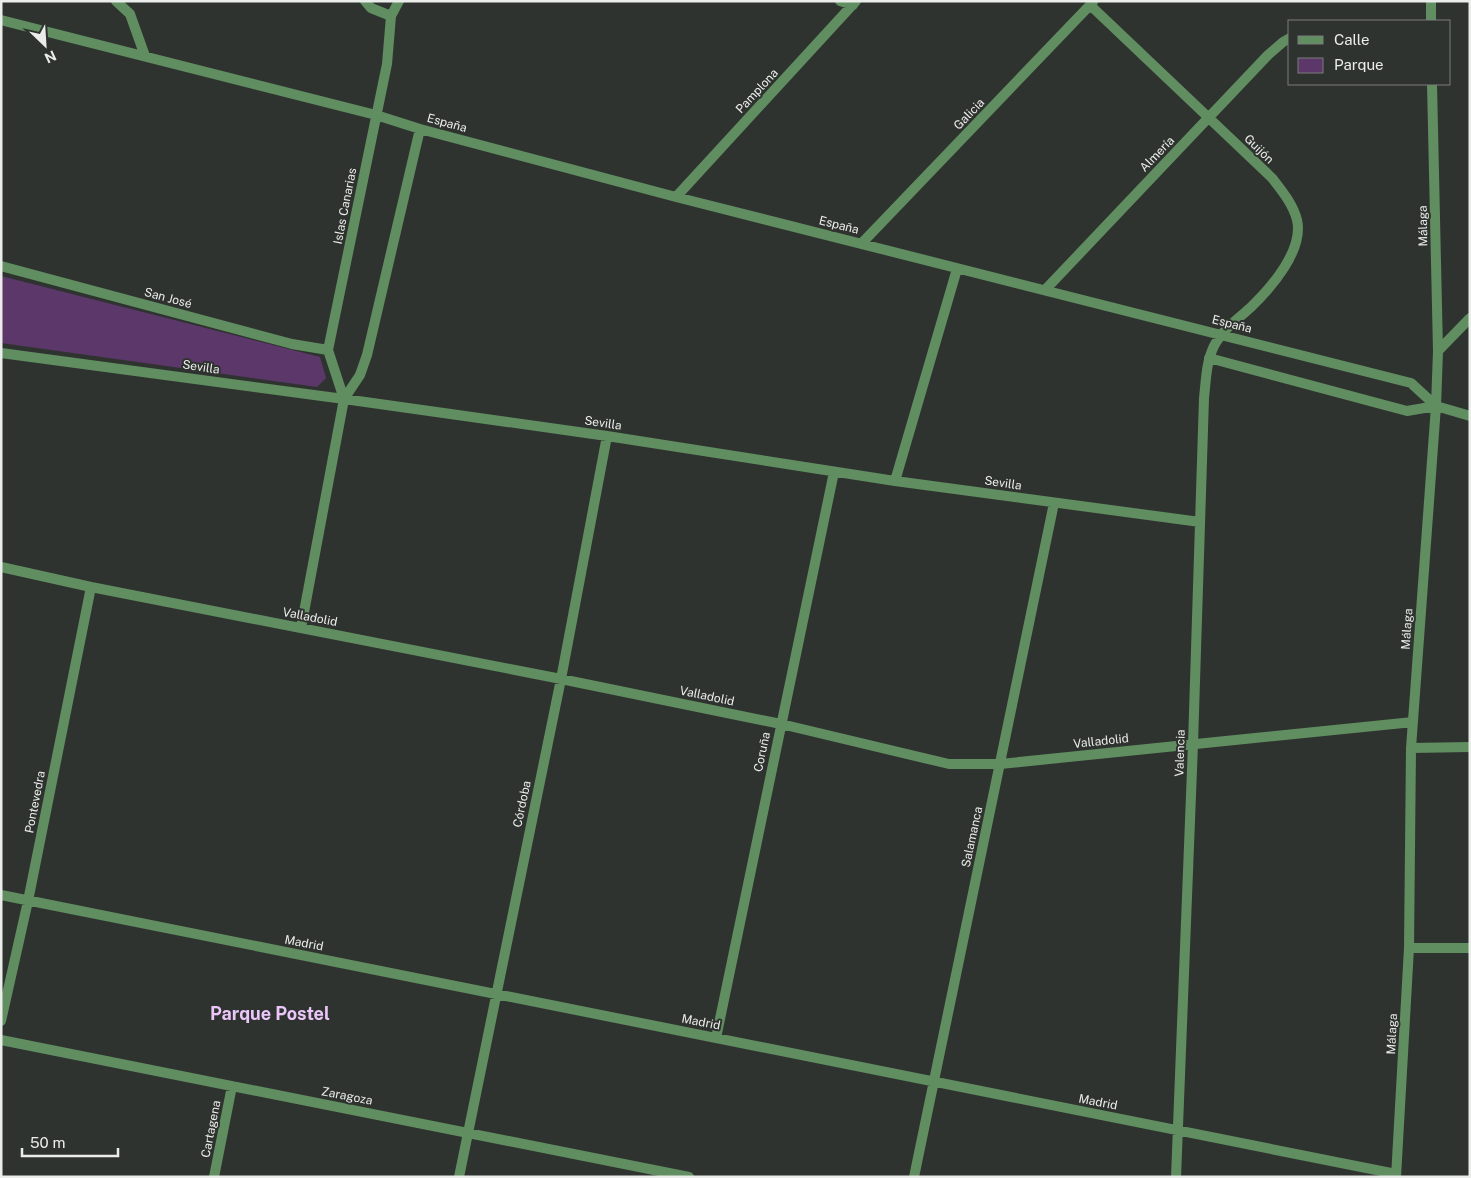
<svg xmlns="http://www.w3.org/2000/svg" width="1471" height="1178" font-family="'Public Sans',sans-serif">
<style>
.green{fill:#5c376a}
.lines{fill:none;stroke-linecap:round;stroke-linejoin:round}
.minor{stroke:#608e61;stroke-width:10}
.labels{text-anchor:middle;dominant-baseline:central;stroke-width:4;stroke-linejoin:round;paint-order:stroke}
.street-label{font-size:12px;fill:#ebedeb;stroke:#2f332f}
.district-label{font-size:18px;font-weight:bold;fill:#ebc6fa;stroke:#2f332f}
</style>
<rect width="100%" height="100%" fill="#2f332f"/>
<!-- green -->
<path class="green" d="M 1,276 L 320,357 L 326,378 L 317,387 L 1,343 Z"/>
<g class="lines">
<!-- minor -->
<path class="minor" d="M 116,1 L 130,14 L 145,56
M 365,1 L 371,8 L 391,16
M 840,1 L 853,5
M 1431,1 L 1431,21
M 1090,5 L 1272,178 C 1282,191 1293,204 1297,220 C 1304,250 1271,288 1251,307 C 1238,319 1222,330 1214,346 C 1206,362 1206,381 1204,398 L 1193,744 L 1176,1177
M 1,20 L 376,115 L 420,129 L 676,197 L 1411,383 L 1436,406 L 1470,416
M 676,197 L 856,1
M 862,243 L 1093,2
M 1,266 L 292,344 L 328,350
M 1045,290 L 1268,55 L 1283,42 L 1290,38
M 1438,351 L 1470,318
M 1,353 L 344,399 L 607,436 L 895,481 L 1200,522
M 1209,358 L 1407,411 L 1436,406
M 344,399 L 360,375 L 367,355 L 420,129
M 895,481 L 957,269
M 1,567 L 91,587 L 561,679 L 781,724 L 949,764 L 1000,764 L 1413,722
M 301,628 L 344,399 L 328,350 L 387,64 L 391,16 L 399,1
M 1411,748 L 1470,747
M 1,895 L 1396,1174
M 1409,948 L 1470,948
M 1,1021 L 28,901 L 91,587
M 716,1038 L 834,472
M 1,1040 L 689,1177
M 214,1177 L 232,1086
M 459,1177 L 561,679 L 607,436
M 914,1177 L 1054,503
M 1396,1177 L 1409,948 L 1411,748 L 1436,406 L 1438,351 L 1432,84"/>
</g>
<g class="labels">
<!-- street labels -->
<g class="street-label">
<text transform="translate(757 91) rotate(-47)">Pamplona</text>
<text transform="translate(969 114) rotate(-46)">Galicia</text>
<text transform="translate(447 123) rotate(15)">España</text>
<text transform="translate(1259 149) rotate(44)">Guijón</text>
<text transform="translate(1157 154) rotate(-46)">Almería</text>
<text transform="translate(345 206) rotate(-79)">Islas Canarias</text>
<text transform="translate(839 225) rotate(14)">España</text>
<text transform="translate(1423 226) rotate(-91)">Málaga</text>
<text transform="translate(168 298) rotate(15)">San José</text>
<text transform="translate(1232 324) rotate(14)">España</text>
<text transform="translate(201 367) rotate(8)">Sevilla</text>
<text transform="translate(603 423) rotate(8)">Sevilla</text>
<text transform="translate(1003 483) rotate(8)">Sevilla</text>
<text transform="translate(310 617) rotate(11)">Valladolid</text>
<text transform="translate(1407 629) rotate(-86)">Málaga</text>
<text transform="translate(707 696) rotate(12)">Valladolid</text>
<text transform="translate(1101 741) rotate(-6)">Valladolid</text>
<text transform="translate(762 752) rotate(-78)">Coruña</text>
<text transform="translate(1180 753) rotate(-88)">Valencia</text>
<text transform="translate(35 802) rotate(-79)">Pontevedra</text>
<text transform="translate(522 804) rotate(-78)">Córdoba</text>
<text transform="translate(972 837) rotate(-78)">Salamanca</text>
<text transform="translate(304 943) rotate(11)">Madrid</text>
<text transform="translate(701 1022) rotate(11)">Madrid</text>
<text transform="translate(1392 1034) rotate(-87)">Málaga</text>
<text transform="translate(347 1096) rotate(11)">Zaragoza</text>
<text transform="translate(1098 1102) rotate(11)">Madrid</text>
<text transform="translate(211 1129) rotate(-79)">Cartagena</text>
</g>
<!-- district labels -->
<g class="district-label">
<text x="270" y="1013">Parque Postel</text>
</g>
</g>
<!-- border -->
<rect width="1471" height="1178" fill="none" stroke="#ebedeb" stroke-width="5"/>
<!-- legend -->
<rect x="1288" y="20" width="162" height="65" fill="#2f332f" stroke="#7a7d7a"/>
<rect x="1298" y="36" width="25" height="8" fill="#608e61" stroke="#7a7d7a"/>
<text x="1334" y="45" font-size="15" fill="#ebedeb">Calle</text>
<rect x="1298" y="58" width="25" height="15" fill="#5c376a" stroke="#7a7d7a"/>
<text x="1334" y="70" font-size="15" fill="#ebedeb">Parque</text>
<!-- north arrow -->
<g transform="translate(45 45) rotate(155)" stroke="#2f332f" stroke-width="4" paint-order="stroke">
<path d="M0-4L9 19L0 12L-9 19Z" fill="#ebedeb"/>
<text y="-8" font-size="14" font-weight="bold" text-anchor="middle" fill="#ebedeb">N</text>
</g>
<!-- scale -->
<path d="M22 1148v8h96v-8" fill="none" stroke="#ebedeb" stroke-width="2.5"/>
<text x="30" y="1148" font-size="15" fill="#ebedeb" stroke="#2f332f" stroke-width="4" paint-order="stroke">50 m</text>
</svg>
